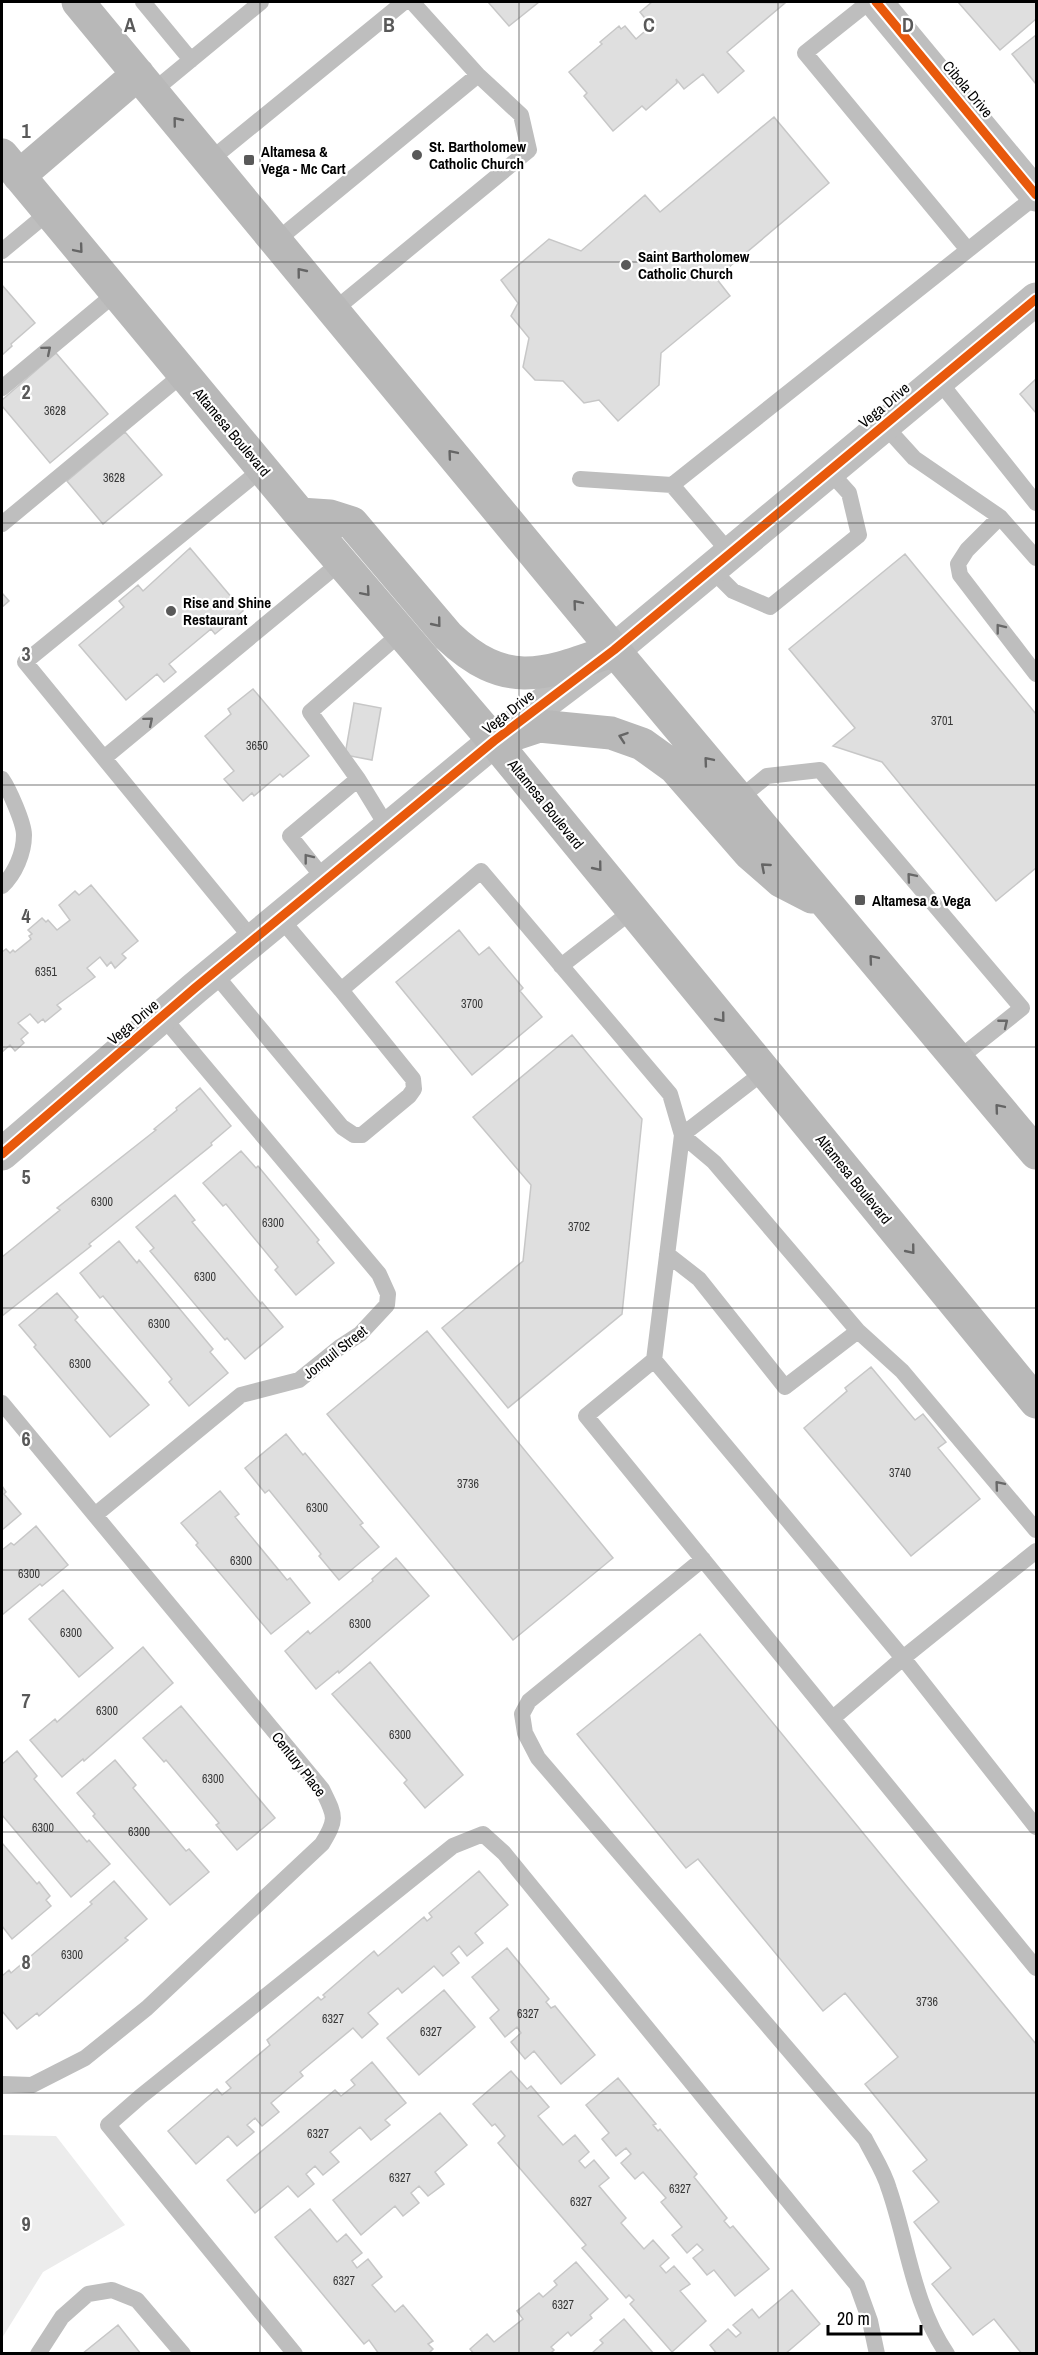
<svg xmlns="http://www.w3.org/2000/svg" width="1038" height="2355" font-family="'Archivo Narrow',sans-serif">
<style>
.green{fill:#ececec}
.building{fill:#dfdfdf;stroke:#c7c7c7;stroke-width:1.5}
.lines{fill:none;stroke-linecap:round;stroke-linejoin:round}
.lane{stroke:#bebebe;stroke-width:16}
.street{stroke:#bebebe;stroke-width:33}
.secondary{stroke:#b8b8b8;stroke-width:33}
.cycleway-casing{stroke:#fff;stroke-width:13}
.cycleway{stroke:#e8590c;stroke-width:9}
.oneway{stroke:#656565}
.oneway2{stroke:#686868}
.grid{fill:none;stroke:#595959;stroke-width:1.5;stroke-opacity:0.55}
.poi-dot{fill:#595959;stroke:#fff;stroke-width:2}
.labels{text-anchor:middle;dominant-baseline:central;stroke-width:4.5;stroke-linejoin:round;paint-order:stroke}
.number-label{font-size:12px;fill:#383838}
.street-label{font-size:15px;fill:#000;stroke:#fff}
.poi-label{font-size:15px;font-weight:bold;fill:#000;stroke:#fff;text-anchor:start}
.grid-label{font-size:20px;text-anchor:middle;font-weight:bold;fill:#595959;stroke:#fff;stroke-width:4.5;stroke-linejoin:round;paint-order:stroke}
</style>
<rect width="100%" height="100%" fill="#fff"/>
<!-- green -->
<path class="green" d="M 2,2135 L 56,2136 L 125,2225 L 43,2272 L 2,2338 Z"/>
<!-- building -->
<path class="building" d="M 488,2 L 539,2 L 509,26 Z
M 652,2 L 785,3 L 727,52 L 744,71 L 718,93 L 703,74 L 684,89 L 676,79 L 677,83 L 646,110 L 642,106 L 613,131 L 584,96 L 587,93 L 569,72 L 602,44 L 600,42 L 619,26 L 621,29 L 625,26 L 636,39 L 651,26 L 640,12 Z
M 958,2 L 1036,2 L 1036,19 L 1000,50 Z
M 1036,35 L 1036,84 L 1012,54 Z
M 774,117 L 829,183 L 716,278 L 730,296 L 661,353 L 659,385 L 618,421 L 599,400 L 584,403 L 563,381 L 535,380 L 523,367 L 529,338 L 511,316 L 518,303 L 501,280 L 549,239 L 581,251 L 645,195 L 660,212 Z
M 2,285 L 35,323 L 11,344 L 12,346 L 2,355 Z
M 56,353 L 108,414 L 50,463 L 2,406 L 2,400 Z
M 1036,379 L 1036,413 L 1020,394 Z
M 125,432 L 162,475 L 103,524 L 67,481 Z
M 190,548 L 243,611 L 215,634 L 211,629 L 169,664 L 176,672 L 164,682 L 157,674 L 126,700 L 79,645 L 124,607 L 119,601 L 138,585 L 143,591 Z
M 905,554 L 1036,714 L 1036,868 L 996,901 L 882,762 L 833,746 L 855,728 L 789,649 Z
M 2,593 L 9,601 L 2,607 Z
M 253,689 L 309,756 L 283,777 L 280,774 L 254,796 L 252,793 L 243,801 L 224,779 L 234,771 L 205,736 L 231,714 L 228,709 Z
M 354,703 L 381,708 L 372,760 L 345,755 Z
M 91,885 L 138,941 L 122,954 L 126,958 L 115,968 L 111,962 L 107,966 L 100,957 L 87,968 L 95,977 L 57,1005 L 61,1009 L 45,1022 L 43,1019 L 38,1023 L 30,1014 L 18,1023 L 28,1033 L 21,1039 L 24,1043 L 15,1051 L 10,1045 L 2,1052 L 2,952 L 6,949 L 10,953 L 13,950 L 15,952 L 31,939 L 29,936 L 32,934 L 28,930 L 42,918 L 46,922 L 48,920 L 57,930 L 70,920 L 59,905 L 75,891 L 79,895 Z
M 459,930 L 479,955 L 489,947 L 523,988 L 520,991 L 542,1017 L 472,1075 L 396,982 Z
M 572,1035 L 642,1119 L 622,1314 L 508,1408 L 442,1328 L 523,1261 L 531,1185 L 473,1117 Z
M 200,1088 L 231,1126 L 211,1143 L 212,1145 L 89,1244 L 91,1246 L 2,1316 L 2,1257 L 60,1210 L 57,1208 L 156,1130 L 154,1129 L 177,1110 L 176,1108 Z
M 241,1151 L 256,1168 L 258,1166 L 319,1240 L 317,1242 L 334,1263 L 296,1295 L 275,1270 L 278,1267 L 226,1204 L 223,1206 L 203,1183 Z
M 175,1195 L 195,1220 L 192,1222 L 261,1304 L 262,1302 L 283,1327 L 245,1359 L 227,1338 L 225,1340 L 150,1251 L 154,1248 L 136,1227 Z
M 119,1241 L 137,1263 L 139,1260 L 213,1349 L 210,1352 L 228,1373 L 189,1406 L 169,1382 L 172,1379 L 103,1296 L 100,1298 L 80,1273 Z
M 57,1293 L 78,1317 L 75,1320 L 149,1405 L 110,1437 L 34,1347 L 36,1345 L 19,1325 Z
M 427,1331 L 613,1558 L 513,1640 L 327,1414 Z
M 871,1367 L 915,1420 L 923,1414 L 946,1442 L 938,1448 L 980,1499 L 911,1556 L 804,1428 L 847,1391 L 845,1388 Z
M 286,1434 L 303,1455 L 305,1453 L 363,1523 L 360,1525 L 379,1547 L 339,1580 L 319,1556 L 321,1554 L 269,1490 L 265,1493 L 245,1468 Z
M 2,1486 L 6,1492 L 4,1494 L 21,1514 L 2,1530 Z
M 220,1491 L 239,1514 L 235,1517 L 287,1580 L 290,1578 L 310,1603 L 271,1634 L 196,1545 L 198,1543 L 181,1523 Z
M 36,1526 L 68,1565 L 42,1586 L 40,1584 L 2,1615 L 2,1550 L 11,1543 L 14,1545 Z
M 396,1558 L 429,1596 L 339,1673 L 338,1671 L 316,1689 L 285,1651 L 308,1631 L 310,1634 L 373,1581 L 372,1579 Z
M 63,1590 L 113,1648 L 79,1677 L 29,1619 Z
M 700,1634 L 1036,2044 L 1036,2354 L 1022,2354 L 994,2319 L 973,2335 L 932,2284 L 951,2268 L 914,2222 L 939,2202 L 913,2171 L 927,2160 L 865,2084 L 898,2057 L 845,1993 L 823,2011 L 698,1859 L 686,1868 L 577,1734 Z
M 143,1647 L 173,1683 L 84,1761 L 83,1759 L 62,1777 L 30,1740 L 55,1719 L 57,1722 Z
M 370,1662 L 463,1775 L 425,1808 L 404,1783 L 407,1780 L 332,1694 Z
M 181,1706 L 275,1818 L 237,1850 L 216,1825 L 219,1823 L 166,1760 L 164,1762 L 143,1738 Z
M 17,1751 L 37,1776 L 34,1779 L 87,1842 L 89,1840 L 110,1864 L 71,1897 L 2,1815 L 2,1764 Z
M 115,1760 L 136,1785 L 133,1788 L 186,1851 L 189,1849 L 209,1872 L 170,1905 L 93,1816 L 95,1814 L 77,1793 Z
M 2,1843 L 37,1884 L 39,1882 L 50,1896 L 46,1900 L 51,1906 L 12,1939 L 2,1926 Z
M 479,1871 L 508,1905 L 475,1933 L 483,1943 L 467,1956 L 459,1946 L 451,1953 L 459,1963 L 443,1976 L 434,1966 L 402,1993 L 398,1988 L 368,2013 L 378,2024 L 362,2038 L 353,2028 L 300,2072 L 303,2076 L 271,2103 L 279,2112 L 262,2126 L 255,2118 L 247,2125 L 254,2132 L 237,2146 L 228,2136 L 196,2164 L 168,2131 L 217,2089 L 222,2095 L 231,2088 L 226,2082 L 270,2045 L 267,2040 L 318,1997 L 321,2000 L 325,1997 L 323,1995 L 374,1951 L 378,1956 L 424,1917 L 427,1921 L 432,1917 L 429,1913 Z
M 114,1881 L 147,1919 L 125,1938 L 128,1940 L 39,2016 L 37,2013 L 17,2029 L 2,2011 L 2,1976 L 9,1970 L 11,1973 L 92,1904 L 90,1902 Z
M 507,1948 L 549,1999 L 546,2002 L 551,2008 L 555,2006 L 595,2055 L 561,2084 L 534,2051 L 525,2059 L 511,2042 L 521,2033 L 517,2027 L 505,2037 L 490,2018 L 499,2010 L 472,1977 Z
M 444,1990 L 475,2027 L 419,2075 L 387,2038 Z
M 372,2062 L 406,2103 L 385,2120 L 390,2125 L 371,2140 L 360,2127 L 330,2152 L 339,2162 L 323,2175 L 315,2166 L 306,2174 L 314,2184 L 298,2197 L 288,2186 L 255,2213 L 227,2180 L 335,2090 L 341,2096 L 355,2085 L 351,2080 Z
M 511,2071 L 527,2089 L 531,2086 L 549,2107 L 538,2116 L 563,2145 L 575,2135 L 589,2152 L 579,2161 L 585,2168 L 594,2160 L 609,2178 L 599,2186 L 626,2218 L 621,2223 L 644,2249 L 653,2240 L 669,2258 L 660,2266 L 666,2273 L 674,2266 L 690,2284 L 680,2291 L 706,2321 L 672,2352 L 630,2304 L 634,2300 L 629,2295 L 626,2298 L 582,2248 L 586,2245 L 498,2143 L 505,2136 L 495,2124 L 492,2126 L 473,2104 Z
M 618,2078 L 656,2124 L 653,2125 L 658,2131 L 660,2129 L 697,2174 L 694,2177 L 727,2218 L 724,2221 L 730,2228 L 733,2226 L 769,2269 L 735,2296 L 714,2270 L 707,2275 L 693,2258 L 703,2250 L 697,2244 L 687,2253 L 672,2235 L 682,2227 L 661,2202 L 666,2198 L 643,2172 L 635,2179 L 621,2163 L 631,2154 L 626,2148 L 616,2156 L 602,2139 L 609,2133 L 586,2105 Z
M 440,2113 L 467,2145 L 435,2172 L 444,2184 L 428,2196 L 419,2186 L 411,2193 L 419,2203 L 403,2216 L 395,2206 L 361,2235 L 333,2200 Z
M 310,2209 L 337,2242 L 346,2234 L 362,2253 L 352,2261 L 357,2268 L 368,2259 L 382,2277 L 372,2285 L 395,2312 L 403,2305 L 433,2341 L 428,2344 L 433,2349 L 428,2354 L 379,2354 L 369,2340 L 364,2344 L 275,2237 Z
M 576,2262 L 608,2299 L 590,2315 L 592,2318 L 571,2336 L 568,2332 L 551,2347 L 554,2350 L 550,2354 L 474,2354 L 470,2349 L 487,2334 L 494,2342 L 523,2319 L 517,2311 L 539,2293 L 543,2297 L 557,2285 L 554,2281 Z
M 792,2290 L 820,2324 L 785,2354 L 717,2354 L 710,2345 L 728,2329 L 736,2337 L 741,2333 L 733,2325 L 752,2309 L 759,2318 Z
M 624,2319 L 654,2354 L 591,2354 L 603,2343 L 600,2340 Z
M 118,2325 L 141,2354 L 82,2354 Z"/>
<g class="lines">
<!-- lane -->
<path class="lane" d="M 143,2 L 191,60
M 412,2 L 478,75
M 869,2 L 805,53 L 968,250 L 1036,196
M 152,92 L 261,2
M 209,161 L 404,2
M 276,241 L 478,75 L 521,115 L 529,150 L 333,311
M 2,251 L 49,212
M 938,380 L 1036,503
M 2,388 L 116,293
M 884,425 L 914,458 L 1000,517 L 1036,558
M 580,479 L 672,485
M 1000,517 L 967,550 L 958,564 L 960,575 L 1036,674
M 2,524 L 183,374
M 730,553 L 672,485 L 968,250
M 711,569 L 733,591 L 770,607 L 859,535 L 849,493 L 829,471
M 104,758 L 341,562
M 2,779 C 9,789 24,823 24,835 C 24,853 15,874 2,886
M 739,799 L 767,776 L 820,770 L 1022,1008 L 958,1059
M 388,828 L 358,779 L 310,712 L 401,633
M 325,880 L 290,836 L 358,779
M 280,918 L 341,990 L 481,871 L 670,1094 L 682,1135 L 714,1162 L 858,1331 L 785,1387 L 699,1279 L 667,1254
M 253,940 L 25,662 L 262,469
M 561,966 L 633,910
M 214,973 L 342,1127 L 354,1135 L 362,1135 L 409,1096 L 414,1089 L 413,1079 L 341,990
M 765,1071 L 682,1135 L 654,1360 L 586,1416 L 1036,1968
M 858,1331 L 902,1371 L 1036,1530
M 654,1360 L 903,1658 L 833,1718
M 2,1403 L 322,1789 C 335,1816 338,1818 322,1844 L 147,2008 L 85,2058 L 32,2085 L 2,2084
M 95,1515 L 241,1395 L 299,1380 L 340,1347 L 360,1334 L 387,1305 L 388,1294 L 379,1274 L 163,1017
M 1036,1551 L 903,1658 L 1036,1827
M 703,1559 L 529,1701 L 522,1714 L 525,1733 L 538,1758 L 865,2139 C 873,2155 884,2171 889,2189 C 908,2244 913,2304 947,2354
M 38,2354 L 62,2317 L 88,2294 L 112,2290 L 137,2300 L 183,2354
M 295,2354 L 108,2125 L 140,2097 L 453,1846 L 483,1834 L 504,1853 L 857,2285 L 870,2321 L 877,2354"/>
<!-- street -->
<path class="street" d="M 876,2 L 1036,195
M 2,1154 L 195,988 L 494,741 L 614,650 L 1036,299"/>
<!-- secondary -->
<path class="secondary" d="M 78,2 L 614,650 L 1036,1153
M 2,155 L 300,514 L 494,741 L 1036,1402
M 19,176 L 138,74
M 300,514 L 330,516 L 352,523 L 448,636 C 507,692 546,674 614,650
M 494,741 L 539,726 L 611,733 L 642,744 L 674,767 L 749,853 L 781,881 L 812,897"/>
<defs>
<path id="cycleway" d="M 876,2 L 1036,195
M 2,1154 L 195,988 L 494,741 L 614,650 L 1036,299"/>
</defs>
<!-- cycleway casing -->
<use href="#cycleway" class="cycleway-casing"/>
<!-- cycleway -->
<use href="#cycleway" class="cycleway"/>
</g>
<!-- one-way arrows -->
<defs><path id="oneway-chevron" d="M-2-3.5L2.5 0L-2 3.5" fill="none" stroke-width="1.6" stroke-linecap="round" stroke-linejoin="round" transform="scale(1.5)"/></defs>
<g class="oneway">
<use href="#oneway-chevron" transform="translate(177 121) rotate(-129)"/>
<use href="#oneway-chevron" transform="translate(79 249) rotate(50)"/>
<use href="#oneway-chevron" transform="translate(301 272) rotate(-129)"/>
<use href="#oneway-chevron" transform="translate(452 454) rotate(-130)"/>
<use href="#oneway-chevron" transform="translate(366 592) rotate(49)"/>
<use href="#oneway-chevron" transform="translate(577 604) rotate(-130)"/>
<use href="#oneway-chevron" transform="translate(437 623) rotate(51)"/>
<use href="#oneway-chevron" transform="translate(623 737) rotate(-161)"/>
<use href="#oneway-chevron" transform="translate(708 761) rotate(-130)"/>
<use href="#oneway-chevron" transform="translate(598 867) rotate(51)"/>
<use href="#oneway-chevron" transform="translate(765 867) rotate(-139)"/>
<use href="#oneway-chevron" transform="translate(873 959) rotate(-130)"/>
<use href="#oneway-chevron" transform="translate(721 1018) rotate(51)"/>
<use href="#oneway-chevron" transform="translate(999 1108) rotate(-130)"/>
<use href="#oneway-chevron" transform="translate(911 1250) rotate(51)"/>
</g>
<g class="oneway2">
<use href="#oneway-chevron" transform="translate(47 350) rotate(-40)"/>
<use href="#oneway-chevron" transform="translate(1000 628) rotate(-128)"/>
<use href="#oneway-chevron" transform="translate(149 721) rotate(-40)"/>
<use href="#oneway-chevron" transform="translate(308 858) rotate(-128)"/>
<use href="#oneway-chevron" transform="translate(911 877) rotate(-130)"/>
<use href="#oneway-chevron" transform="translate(1004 1023) rotate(-39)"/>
<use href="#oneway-chevron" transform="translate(999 1485) rotate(-130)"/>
</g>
<!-- grid -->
<path class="grid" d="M 260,2 L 260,2354M 519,2 L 519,2354M 778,2 L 778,2354M 2,262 L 1036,262M 2,523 L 1036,523M 2,785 L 1036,785M 2,1047 L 1036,1047M 2,1308 L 1036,1308M 2,1570 L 1036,1570M 2,1832 L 1036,1832M 2,2093 L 1036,2093"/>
<!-- markers -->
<g class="poi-dot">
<circle cx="417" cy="155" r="6"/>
<rect x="243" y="154" width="12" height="12" rx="3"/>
<circle cx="626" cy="265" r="6"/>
<circle cx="171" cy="611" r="6"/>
<rect x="854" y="894" width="12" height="12" rx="3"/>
</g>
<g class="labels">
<!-- number labels -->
<g class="number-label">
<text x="55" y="411">3628</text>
<text x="114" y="478">3628</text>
<text x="942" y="721">3701</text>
<text x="257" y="746">3650</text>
<text x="46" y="972">6351</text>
<text x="472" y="1004">3700</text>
<text x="102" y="1202">6300</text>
<text x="273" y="1223">6300</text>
<text x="579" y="1227">3702</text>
<text x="205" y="1277">6300</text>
<text x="159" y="1324">6300</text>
<text x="80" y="1364">6300</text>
<text x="900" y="1473">3740</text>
<text x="468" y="1484">3736</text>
<text x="317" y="1508">6300</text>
<text x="241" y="1561">6300</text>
<text x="29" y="1574">6300</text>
<text x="360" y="1624">6300</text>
<text x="71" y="1633">6300</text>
<text x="107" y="1711">6300</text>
<text x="400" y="1735">6300</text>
<text x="213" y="1779">6300</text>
<text x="43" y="1828">6300</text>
<text x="139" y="1832">6300</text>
<text x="72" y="1955">6300</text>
<text x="927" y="2002">3736</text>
<text x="528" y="2014">6327</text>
<text x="333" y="2019">6327</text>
<text x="431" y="2032">6327</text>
<text x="318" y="2134">6327</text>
<text x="400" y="2178">6327</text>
<text x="680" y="2189">6327</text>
<text x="581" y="2202">6327</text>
<text x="344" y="2281">6327</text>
<text x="563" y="2305">6327</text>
</g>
<!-- street labels -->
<g class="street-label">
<text transform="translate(968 89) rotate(50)">Cibola Drive</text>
<text transform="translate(884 405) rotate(-40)">Vega Drive</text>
<text transform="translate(232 432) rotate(50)">Altamesa Boulevard</text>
<text transform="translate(508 712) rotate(-38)">Vega Drive</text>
<text transform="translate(546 804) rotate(51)">Altamesa Boulevard</text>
<text transform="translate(133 1022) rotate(-40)">Vega Drive</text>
<text transform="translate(854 1179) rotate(51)">Altamesa Boulevard</text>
<text transform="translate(335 1352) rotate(-38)">Jonquil Street</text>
<text transform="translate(299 1764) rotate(52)">Century Place</text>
</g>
<!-- poi labels -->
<g class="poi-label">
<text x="429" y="146">St. Bartholomew<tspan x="429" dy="17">Catholic Church</tspan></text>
<text x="261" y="151">Altamesa &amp;<tspan x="261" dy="17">Vega - Mc Cart</tspan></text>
<text x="638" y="256">Saint Bartholomew<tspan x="638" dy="17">Catholic Church</tspan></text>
<text x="183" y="602">Rise and Shine<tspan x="183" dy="17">Restaurant</tspan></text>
<text x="872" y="900">Altamesa &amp; Vega</text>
</g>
</g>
<g class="grid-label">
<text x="130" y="32">A</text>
<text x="389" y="32">B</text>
<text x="649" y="32">C</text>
<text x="908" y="32">D</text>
<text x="26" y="138">1</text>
<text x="26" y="399">2</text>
<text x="26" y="661">3</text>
<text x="26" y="923">4</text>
<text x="26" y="1184">5</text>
<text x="26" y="1446">6</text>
<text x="26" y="1708">7</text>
<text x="26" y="1969">8</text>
<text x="26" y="2231">9</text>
</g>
<!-- border -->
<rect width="1038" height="2355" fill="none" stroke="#000000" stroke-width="6"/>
<!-- scale -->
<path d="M828 2325v9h93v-9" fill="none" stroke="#000000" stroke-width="3"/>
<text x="837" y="2325" font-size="18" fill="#000000" stroke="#ffffff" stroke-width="4.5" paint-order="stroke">20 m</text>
</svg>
